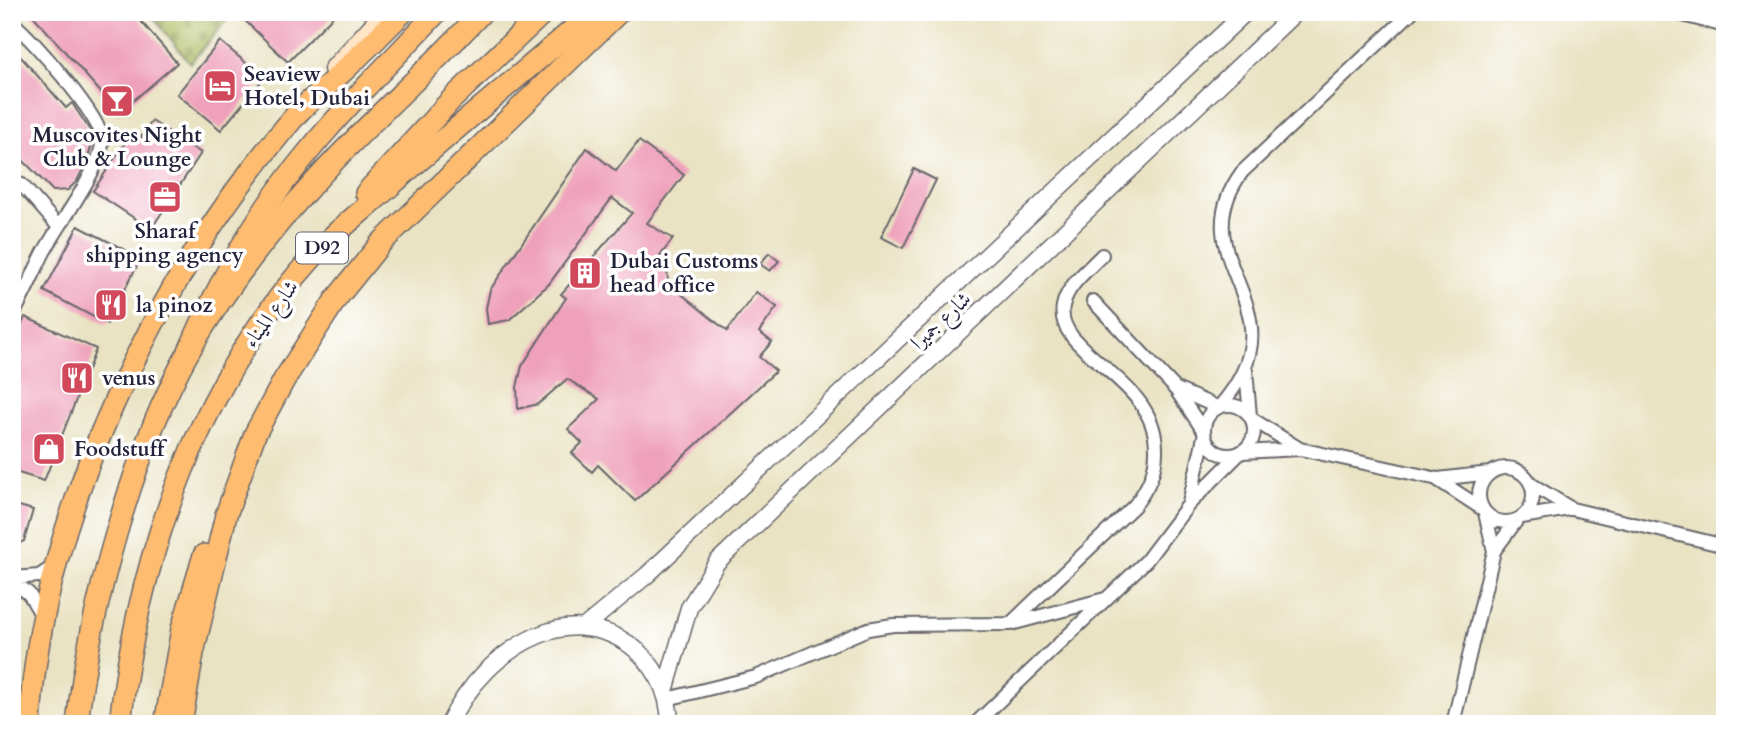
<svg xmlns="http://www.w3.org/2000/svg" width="1737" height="736" font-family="Cardo,Amiri,serif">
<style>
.cemetery{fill:url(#cemetery-stones);stroke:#676e4c;stroke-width:2}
.building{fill:#efa1bb}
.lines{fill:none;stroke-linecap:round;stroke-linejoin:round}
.minor-casing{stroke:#68666b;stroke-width:16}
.tertiary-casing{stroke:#68666b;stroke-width:19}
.secondary-casing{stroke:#68666b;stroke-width:21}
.primary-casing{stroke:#68666b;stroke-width:24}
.trunk-casing{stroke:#68666b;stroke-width:24}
.minor{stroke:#fff;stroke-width:12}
.tertiary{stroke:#fff;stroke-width:16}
.secondary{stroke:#ffe4c6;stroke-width:18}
.primary{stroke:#febc70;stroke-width:21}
.trunk{stroke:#febc70;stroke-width:21}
.labels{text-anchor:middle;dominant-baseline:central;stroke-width:7;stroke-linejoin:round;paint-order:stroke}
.shield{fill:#fff;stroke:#646476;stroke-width:2}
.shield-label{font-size:19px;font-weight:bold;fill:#22223b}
.poi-label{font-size:21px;font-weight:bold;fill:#22223b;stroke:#fff;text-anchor:start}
.street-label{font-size:21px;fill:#22223b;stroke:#fff}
</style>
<defs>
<pattern id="cemetery-stones" width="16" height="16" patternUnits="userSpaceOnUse" patternTransform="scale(1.75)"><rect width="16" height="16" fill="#acbb5e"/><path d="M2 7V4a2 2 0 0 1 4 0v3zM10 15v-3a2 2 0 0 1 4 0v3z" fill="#94a053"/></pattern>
</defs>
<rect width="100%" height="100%" fill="#fff"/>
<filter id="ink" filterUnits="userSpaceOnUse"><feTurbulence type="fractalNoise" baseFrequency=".0143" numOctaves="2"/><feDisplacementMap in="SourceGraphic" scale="14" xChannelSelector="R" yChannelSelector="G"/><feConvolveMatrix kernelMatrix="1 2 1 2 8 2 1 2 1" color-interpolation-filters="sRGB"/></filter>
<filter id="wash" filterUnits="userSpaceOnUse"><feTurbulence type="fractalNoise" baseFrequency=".00686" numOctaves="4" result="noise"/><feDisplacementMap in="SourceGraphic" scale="28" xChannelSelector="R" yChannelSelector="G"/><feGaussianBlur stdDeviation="1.57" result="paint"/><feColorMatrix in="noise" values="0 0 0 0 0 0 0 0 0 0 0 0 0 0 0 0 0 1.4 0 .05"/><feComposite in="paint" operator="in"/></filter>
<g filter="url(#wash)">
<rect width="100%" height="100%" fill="#e9e3c3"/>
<!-- cemetery -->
<path class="cemetery" d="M 149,12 L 234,12 L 190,63 Z"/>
<g id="blocks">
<!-- building -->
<path class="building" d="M 30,12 L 133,12 L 177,63 L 119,113 Z
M 236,12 L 337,12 L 288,62 Z
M 220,41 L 264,78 L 221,130 L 177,94 Z
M 20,56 L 66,108 L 72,103 L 91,132 L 93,141 L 87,161 L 77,181 L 68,190 L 53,191 L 12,149 L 12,63 Z
M 152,121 L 201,153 L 151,229 L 93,191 L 131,134 L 139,140 Z
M 639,141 L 684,175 L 647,223 L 673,239 L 660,256 L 667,265 L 668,283 L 727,331 L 756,292 L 777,307 L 759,332 L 772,342 L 759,357 L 776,371 L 635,501 L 598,465 L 592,472 L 572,453 L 582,443 L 568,429 L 599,399 L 567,379 L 538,404 L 518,409 L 517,387 L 522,366 L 566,298 L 561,294 L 632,213 L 612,198 L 549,284 L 509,320 L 488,324 L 486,308 L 490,290 L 587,148 L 616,171 Z
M 914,169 L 936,180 L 903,248 L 881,237 Z
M 78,226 L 141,258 L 107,324 L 44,291 Z
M 769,253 L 779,261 L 770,271 L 760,264 Z
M 25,317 L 96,349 L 44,481 L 12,471 L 12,348 Z
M 12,504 L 33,510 L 24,541 L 12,547 Z"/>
</g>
</g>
<g filter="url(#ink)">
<use href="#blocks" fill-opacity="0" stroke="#68666b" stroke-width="2"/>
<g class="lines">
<defs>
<path id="minor" d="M 1671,12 L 1725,26
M 12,22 C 33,40 101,116 102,140 C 104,165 56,228 43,254 C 33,274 24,296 12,316
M 12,182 L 22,185 L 58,226
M 1093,301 L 1174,387 L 1203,430
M 1246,370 L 1250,416
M 1174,388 L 1217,407
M1204 430a25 25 0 1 1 50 0a25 25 0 1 1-50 0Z
M 1220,406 C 1308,305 1176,262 1242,172 L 1412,12
M 1252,419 L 1300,449
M 1242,452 L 1300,449 L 1438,479 L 1490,473
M1479 495a27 27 0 1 1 54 0a27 27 0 1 1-54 0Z
M 1438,480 L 1481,508
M 1531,484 L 1572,509 L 1725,546
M 1189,503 L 1204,437
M 1485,513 L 1494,551
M 1522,517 L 1569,509
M 12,578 L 39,576 L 56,565
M 12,580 L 29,594 L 42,616
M 1011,624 L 1105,599
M 667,699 L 756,677 L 868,629 L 893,625 L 1010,624 L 1134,506 C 1148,489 1157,470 1156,447 C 1154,376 1054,354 1063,306 C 1067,285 1088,270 1102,255
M 975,724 L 1146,561 L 1189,504 L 1241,452
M 1453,724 L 1494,551 L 1517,520"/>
<path id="tertiary" d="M 583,628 L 647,575 L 1246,12
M 665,691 L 689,608 L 717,562 L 1296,12
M 449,724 C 467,686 500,651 539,635 C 604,608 669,656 670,724"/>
<path id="secondary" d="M 333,69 L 385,12"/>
<path id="primary" d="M 366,193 L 452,99 L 544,12
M 30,724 C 39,517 160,270 296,115 C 308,101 325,89 339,75 C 361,55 382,33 403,12
M 77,724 C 90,608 132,453 189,351 C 223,292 266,236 311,186 C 365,125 427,72 482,12
M 120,724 C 138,555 201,379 317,252 C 338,229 365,209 388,188 C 455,128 525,72 593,12
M 165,724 L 182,629 L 204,555
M 181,724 L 193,653 L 226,515 L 255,434 L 284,380 L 336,299 L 381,243 L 619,12"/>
<path id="trunk" d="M 189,351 C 218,284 254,218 300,162 C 342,109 391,62 437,12"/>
</defs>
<!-- minor casing -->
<use href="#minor" class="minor-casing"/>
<!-- tertiary casing -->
<use href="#tertiary" class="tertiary-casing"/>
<!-- secondary casing -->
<use href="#secondary" class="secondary-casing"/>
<!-- primary casing -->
<use href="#primary" class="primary-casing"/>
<!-- trunk casing -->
<use href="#trunk" class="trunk-casing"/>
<!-- minor -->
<use href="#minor" class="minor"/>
<!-- tertiary -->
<use href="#tertiary" class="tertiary"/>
<!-- secondary -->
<use href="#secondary" class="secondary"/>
<!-- primary -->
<use href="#primary" class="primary"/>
<!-- trunk -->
<use href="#trunk" class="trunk"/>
</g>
</g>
<!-- icons -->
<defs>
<symbol id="hotel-square" viewBox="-11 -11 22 22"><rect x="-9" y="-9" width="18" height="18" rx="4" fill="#d1495b" stroke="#fff"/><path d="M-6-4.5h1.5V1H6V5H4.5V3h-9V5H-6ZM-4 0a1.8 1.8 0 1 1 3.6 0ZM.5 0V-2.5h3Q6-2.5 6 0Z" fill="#fff"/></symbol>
<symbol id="bar-square" viewBox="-11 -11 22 22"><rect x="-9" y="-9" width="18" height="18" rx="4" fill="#d1495b" stroke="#fff"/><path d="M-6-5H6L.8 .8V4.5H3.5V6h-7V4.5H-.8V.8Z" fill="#fff"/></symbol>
<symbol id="office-square" viewBox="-11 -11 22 22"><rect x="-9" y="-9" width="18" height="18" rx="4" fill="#d1495b" stroke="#fff"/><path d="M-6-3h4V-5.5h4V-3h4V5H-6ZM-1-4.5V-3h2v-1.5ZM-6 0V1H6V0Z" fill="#fff"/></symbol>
<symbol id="building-square" viewBox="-11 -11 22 22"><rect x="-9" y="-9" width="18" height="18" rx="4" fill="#d1495b" stroke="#fff"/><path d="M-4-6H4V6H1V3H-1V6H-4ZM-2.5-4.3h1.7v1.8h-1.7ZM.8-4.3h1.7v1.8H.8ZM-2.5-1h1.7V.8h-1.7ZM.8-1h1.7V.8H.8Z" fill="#fff"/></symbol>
<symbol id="restaurant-square" viewBox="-11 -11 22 22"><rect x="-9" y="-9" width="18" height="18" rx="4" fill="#d1495b" stroke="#fff"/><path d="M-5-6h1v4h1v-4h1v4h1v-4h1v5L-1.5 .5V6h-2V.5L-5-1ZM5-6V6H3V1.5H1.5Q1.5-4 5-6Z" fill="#fff"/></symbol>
<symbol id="shop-square" viewBox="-11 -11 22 22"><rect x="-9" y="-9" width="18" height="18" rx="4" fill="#d1495b" stroke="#fff"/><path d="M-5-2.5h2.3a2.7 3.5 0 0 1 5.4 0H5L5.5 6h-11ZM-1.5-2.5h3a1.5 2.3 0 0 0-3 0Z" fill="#fff"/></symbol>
</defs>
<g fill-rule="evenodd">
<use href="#hotel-square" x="201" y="67" width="38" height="38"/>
<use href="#bar-square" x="98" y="82" width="38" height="38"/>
<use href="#office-square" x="146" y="178" width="38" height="38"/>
<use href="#building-square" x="566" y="254" width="38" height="38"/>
<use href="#restaurant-square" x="92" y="286" width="38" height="38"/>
<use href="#restaurant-square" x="58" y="359" width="38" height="38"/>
<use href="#shop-square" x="30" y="430" width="38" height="38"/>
</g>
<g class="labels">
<!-- shield labels -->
<rect class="shield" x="296" y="232.5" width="52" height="31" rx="5"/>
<g class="shield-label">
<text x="322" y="248">D92</text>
</g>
<!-- poi labels -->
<g class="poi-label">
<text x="244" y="74">Seaview<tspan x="244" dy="24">Hotel, Dubai</tspan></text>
<text x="117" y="135" text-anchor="middle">Muscovites Night<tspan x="117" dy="24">Club &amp; Lounge</tspan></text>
<text x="165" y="231" text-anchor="middle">Sharaf<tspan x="165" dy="24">shipping agency</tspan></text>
<text x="610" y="261">Dubai Customs<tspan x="610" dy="24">head office</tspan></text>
<text x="136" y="305">la pinoz</text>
<text x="102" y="378">venus</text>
<text x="74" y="449">Foodstuff</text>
</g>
<!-- street labels -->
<g class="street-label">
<text transform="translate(271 314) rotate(-54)">شارع الميناء</text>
<text transform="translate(941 321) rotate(-43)">شارع جميرا</text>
</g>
</g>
<!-- margin -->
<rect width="1737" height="736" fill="none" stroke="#fff" stroke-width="42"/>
</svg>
